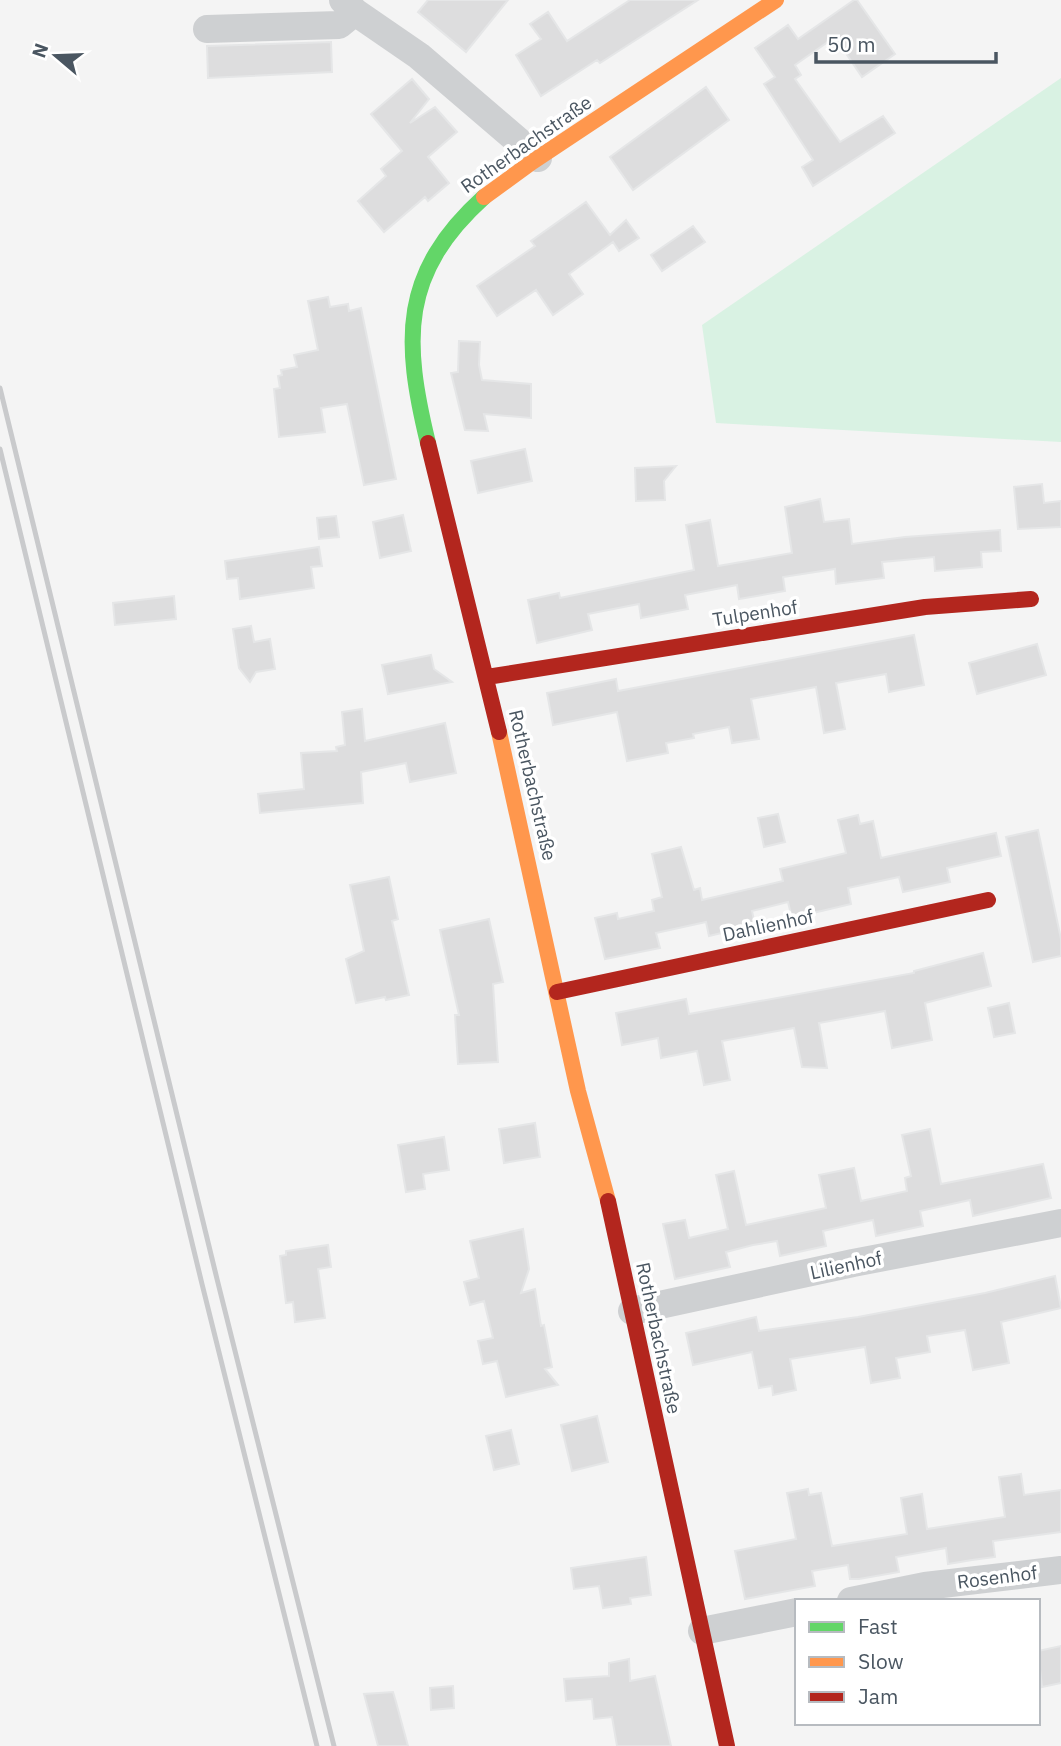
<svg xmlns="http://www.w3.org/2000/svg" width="1061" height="1746" font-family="'IBM Plex Sans',sans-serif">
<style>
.green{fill:#d9f2e3}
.building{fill:#ddddde;stroke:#e5e6e7;stroke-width:2}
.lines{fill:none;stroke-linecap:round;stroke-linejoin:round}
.street{stroke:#ced0d2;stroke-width:28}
.fast{stroke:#63d668;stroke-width:16}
.slow{stroke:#ff974d;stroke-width:16}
.jam{stroke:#b3261e;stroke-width:16}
.rail{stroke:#c9cacc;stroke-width:5}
.labels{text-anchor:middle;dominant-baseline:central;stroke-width:7;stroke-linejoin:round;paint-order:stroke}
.street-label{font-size:19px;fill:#4a5661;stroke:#fff}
</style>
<rect width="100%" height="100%" fill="#f4f4f4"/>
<!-- green -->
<path class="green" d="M 1061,78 L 1061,442 L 716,423 L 702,325 Z"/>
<!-- building -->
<path class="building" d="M 428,0 L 508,0 L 466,52 L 418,12 Z
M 630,0 L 698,0 L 600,63 L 597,60 L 541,96 L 516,55 L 541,39 L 530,24 L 548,12 L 567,41 Z
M 854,0 L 857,0 L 895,54 L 862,77 L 835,37 L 795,65 L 801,75 L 795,79 L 840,142 L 883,116 L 895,133 L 813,186 L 802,167 L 813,160 L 764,84 L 775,77 L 755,48 L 788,25 L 798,39 Z
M 331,42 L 332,72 L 208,78 L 207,46 Z
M 412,79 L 429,99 L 410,123 L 435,107 L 457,132 L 428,157 L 449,183 L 428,201 L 425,197 L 384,232 L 358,201 L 386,176 L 381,169 L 402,151 L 371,114 Z
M 706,87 L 729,120 L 633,190 L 610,157 Z
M 586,202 L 610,235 L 626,220 L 639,238 L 619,251 L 613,242 L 569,274 L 583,294 L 553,315 L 536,290 L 497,316 L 477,286 L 535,246 L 531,241 Z
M 693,226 L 705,242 L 662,271 L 651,255 Z
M 328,297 L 330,307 L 348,304 L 349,311 L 361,308 L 396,479 L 364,485 L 347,404 L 321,408 L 325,432 L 279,437 L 274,389 L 280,388 L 278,376 L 282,375 L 281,370 L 297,367 L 294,355 L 318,350 L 308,301 Z
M 459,341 L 480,342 L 479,365 L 482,380 L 531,384 L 531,418 L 484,414 L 488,431 L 465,430 L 451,373 L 458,372 Z
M 525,449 L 532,481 L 478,493 L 471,461 Z
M 676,466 L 664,481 L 665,500 L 636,501 L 635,468 Z
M 1042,484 L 1044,503 L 1061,501 L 1061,527 L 1018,529 L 1014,487 Z
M 820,499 L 824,522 L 849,519 L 852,544 L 905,537 L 1000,530 L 1001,551 L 981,552 L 982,567 L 935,571 L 934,557 L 904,560 L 882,562 L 884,578 L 836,584 L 835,569 L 783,577 L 785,591 L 739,599 L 737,585 L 685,595 L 688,609 L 641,618 L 639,604 L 588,614 L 592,630 L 537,643 L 528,600 L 559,593 L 560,598 L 694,570 L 686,525 L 710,520 L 718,566 L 792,553 L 785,507 Z
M 403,515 L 411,551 L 380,558 L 373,522 Z
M 336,516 L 339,537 L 319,539 L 317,518 Z
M 319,547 L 322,566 L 311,567 L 314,588 L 240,599 L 238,578 L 227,579 L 225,561 Z
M 174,596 L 176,619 L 115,625 L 113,603 Z
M 251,626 L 254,642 L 270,639 L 275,669 L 256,672 L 250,682 L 239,668 L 233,629 Z
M 914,635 L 924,685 L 889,692 L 886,674 L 836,683 L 845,729 L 824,733 L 816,687 L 751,699 L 759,739 L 732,743 L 729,727 L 693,734 L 694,738 L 666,743 L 668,753 L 627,761 L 617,712 L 553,725 L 547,693 L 616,679 L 618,691 Z
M 1037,644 L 1046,675 L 977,694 L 969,663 Z
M 431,655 L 434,669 L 452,682 L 388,694 L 382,665 Z
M 362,709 L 365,741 L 445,723 L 456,773 L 410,782 L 406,763 L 361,772 L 363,803 L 260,813 L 258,794 L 304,789 L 301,753 L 337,751 L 336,747 L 345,745 L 342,712 Z
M 778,814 L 785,842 L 764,847 L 758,818 Z
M 858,815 L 860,824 L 873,821 L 881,858 L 996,833 L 1001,856 L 947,868 L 950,882 L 903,892 L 899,877 L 848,888 L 851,904 L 792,918 L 788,902 L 752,911 L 755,925 L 709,936 L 706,922 L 656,933 L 660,948 L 605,959 L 595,918 L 617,913 L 618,919 L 654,911 L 652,900 L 662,897 L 652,854 L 681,847 L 694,890 L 700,888 L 702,900 L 783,881 L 780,869 L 846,853 L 838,820 Z
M 1038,830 L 1061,939 L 1061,956 L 1033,962 L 1006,837 Z
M 389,877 L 398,919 L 392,921 L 409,995 L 386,1000 L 385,997 L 356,1003 L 346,959 L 364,951 L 350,885 Z
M 489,919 L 503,982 L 493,984 L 498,1062 L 458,1064 L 455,1015 L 459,1015 L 440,930 Z
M 983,953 L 991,986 L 925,1003 L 932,1040 L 892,1048 L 885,1011 L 819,1023 L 827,1068 L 802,1067 L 794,1028 L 722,1041 L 730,1080 L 704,1085 L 697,1051 L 661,1058 L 658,1038 L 622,1045 L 616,1013 L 686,999 L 689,1014 L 914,973 L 914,971 Z
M 1009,1003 L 1015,1033 L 994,1037 L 988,1008 Z
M 535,1123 L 540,1157 L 504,1163 L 499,1129 Z
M 930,1129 L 941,1184 L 1043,1164 L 1051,1198 L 973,1216 L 970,1200 L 920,1211 L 923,1226 L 876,1236 L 873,1220 L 854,1224 L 823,1231 L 826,1246 L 780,1256 L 777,1241 L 753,1245 L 726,1252 L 730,1267 L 675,1279 L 663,1224 L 685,1220 L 689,1238 L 728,1229 L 716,1175 L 734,1171 L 746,1225 L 826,1208 L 819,1175 L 854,1168 L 861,1201 L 907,1191 L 905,1178 L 911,1176 L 902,1135 Z
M 444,1137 L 449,1170 L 423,1174 L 425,1189 L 406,1192 L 398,1145 Z
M 523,1229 L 529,1269 L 521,1293 L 535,1289 L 541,1326 L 544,1325 L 552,1367 L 545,1369 L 558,1385 L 506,1397 L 497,1361 L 483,1364 L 478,1341 L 493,1338 L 484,1301 L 470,1305 L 464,1282 L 479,1278 L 470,1241 Z
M 328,1245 L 331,1267 L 318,1269 L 325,1318 L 295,1322 L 293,1302 L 286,1303 L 280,1256 L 286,1255 L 286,1251 Z
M 1055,1276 L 1061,1308 L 1001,1322 L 1009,1363 L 973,1370 L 965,1330 L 927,1336 L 930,1352 L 896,1358 L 900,1378 L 871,1383 L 865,1347 L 790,1359 L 796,1390 L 773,1395 L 772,1386 L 759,1388 L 752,1352 L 693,1365 L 686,1333 L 756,1317 L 759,1331 L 858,1317 L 985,1293 Z
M 597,1416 L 608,1462 L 572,1471 L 561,1425 Z
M 511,1430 L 519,1464 L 494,1470 L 486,1436 Z
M 1021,1474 L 1024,1495 L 1061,1490 L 1061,1532 L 993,1541 L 995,1557 L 972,1560 L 948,1564 L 946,1548 L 896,1557 L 899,1572 L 859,1579 L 850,1579 L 848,1565 L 812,1571 L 815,1586 L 745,1599 L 735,1551 L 796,1539 L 787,1493 L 808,1489 L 809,1495 L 821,1493 L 832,1546 L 907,1534 L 901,1498 L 922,1494 L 927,1529 L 1005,1517 L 999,1477 Z
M 646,1557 L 651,1595 L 630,1598 L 631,1604 L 603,1608 L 599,1586 L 574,1589 L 571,1568 Z
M 1061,1646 L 1061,1683 L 1042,1687 L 1038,1651 Z
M 629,1659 L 630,1681 L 655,1676 L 671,1746 L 617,1746 L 612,1717 L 594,1719 L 592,1699 L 566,1701 L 564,1679 L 609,1676 L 609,1663 Z
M 453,1686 L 454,1708 L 431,1710 L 430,1688 Z
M 393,1692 L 396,1702 L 408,1746 L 378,1746 L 364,1694 Z"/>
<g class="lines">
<!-- street -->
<path class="street" d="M 343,0 L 355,12 L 419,56 L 538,158
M 207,29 L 339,25 L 355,12
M 632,1311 L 853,1263 L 1061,1223
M 851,1601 L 925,1586 L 1061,1570
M 702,1631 L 797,1612"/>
<!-- fast -->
<path class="fast" d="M 428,443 C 403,340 400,273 484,197"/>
<!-- slow -->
<path class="slow" d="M 484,197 L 532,162 L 776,0
M 499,732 L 578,1091 L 608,1201"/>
<!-- jam -->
<path class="jam" d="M 428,443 L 499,732
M 487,677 L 925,607 L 1031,599
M 557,992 L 988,900
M 608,1201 L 727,1746"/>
<!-- rail -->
<path class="rail" d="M 0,388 L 217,1279 L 334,1746
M 0,449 L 202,1284 L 317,1746"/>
</g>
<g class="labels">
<!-- street labels -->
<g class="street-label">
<text transform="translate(526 144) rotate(-35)">Rotherbachstraße</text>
<text transform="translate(755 613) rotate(-9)">Tulpenhof</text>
<text transform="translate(533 785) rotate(77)">Rotherbachstraße</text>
<text transform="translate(768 925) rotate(-12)">Dahlienhof</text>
<text transform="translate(846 1265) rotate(-12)">Lilienhof</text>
<text transform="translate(659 1338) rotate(78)">Rotherbachstraße</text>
<text transform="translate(997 1577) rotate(-7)">Rosenhof</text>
</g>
</g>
<!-- legend -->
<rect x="795" y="1599" width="245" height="126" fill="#ffffff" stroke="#b7bbc0" stroke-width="2"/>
<rect x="809" y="1622" width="35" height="10" fill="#63d668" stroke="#b7bbc0" stroke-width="2"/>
<text x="858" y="1634" font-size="21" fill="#4a5661">Fast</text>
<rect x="809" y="1657" width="35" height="10" fill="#ff974d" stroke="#b7bbc0" stroke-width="2"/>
<text x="858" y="1669" font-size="21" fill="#4a5661">Slow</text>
<rect x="809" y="1692" width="35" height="10" fill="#b3261e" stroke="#b7bbc0" stroke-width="2"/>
<text x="858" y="1704" font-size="21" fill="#4a5661">Jam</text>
<!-- north arrow -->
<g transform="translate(56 56) rotate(289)" stroke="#ffffff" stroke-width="5" paint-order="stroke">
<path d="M0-5L12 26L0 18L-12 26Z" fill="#4a5661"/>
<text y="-10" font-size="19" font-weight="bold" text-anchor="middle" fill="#4a5661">N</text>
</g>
<!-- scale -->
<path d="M816 52v10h180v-10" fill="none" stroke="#4a5661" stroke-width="3.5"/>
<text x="827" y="52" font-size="21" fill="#4a5661" stroke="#ffffff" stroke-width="5" paint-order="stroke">50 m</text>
</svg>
